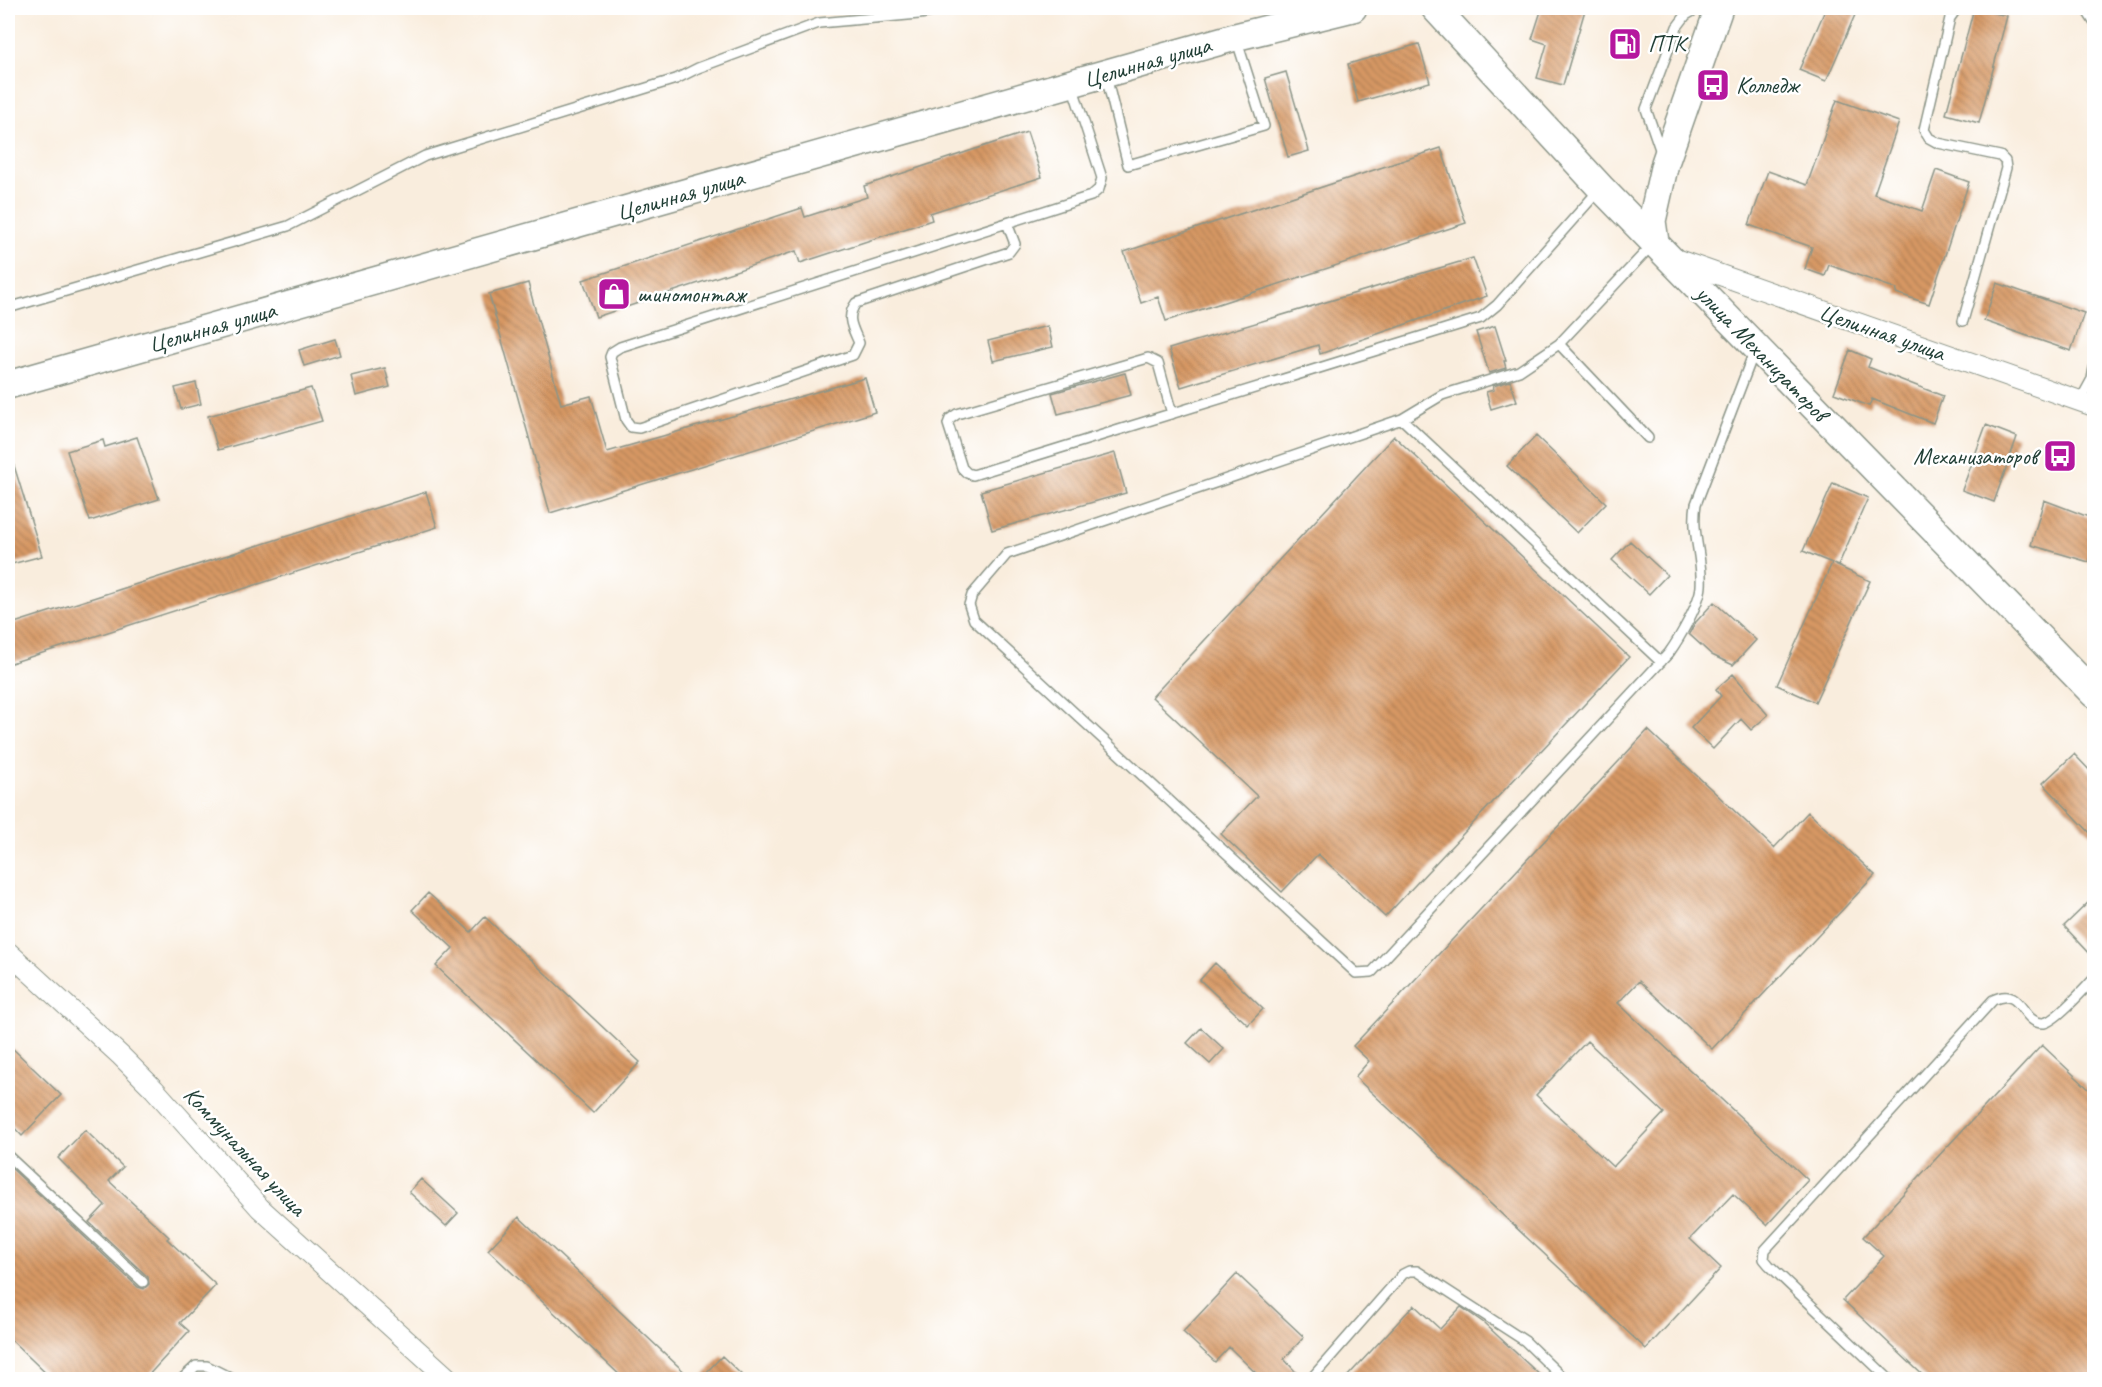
<svg xmlns="http://www.w3.org/2000/svg" width="2102" height="1387" font-family="Caveat,sans-serif">
<style>
.building{fill:url(#building-back-hatch);fill-rule:evenodd}
.lines{fill:none;stroke-linecap:round;stroke-linejoin:round}
.lane-casing{stroke:#8c9588;stroke-width:12}
.street-casing{stroke:#8c9588;stroke-width:22}
.secondary-casing{stroke:#8c9588;stroke-width:30}
.lane{stroke:#fff;stroke-width:9}
.street{stroke:#fff;stroke-width:20}
.secondary{stroke:#fff;stroke-width:27}
.labels{text-anchor:middle;dominant-baseline:central;stroke-width:5;stroke-linejoin:round;paint-order:stroke}
.poi-label{font-size:24px;fill:#1f3d34;stroke:#fff;text-anchor:start}
.street-label{font-size:24px;fill:#1f3d34;stroke:#fff}
</style>
<defs>
<pattern id="building-back-hatch" width="6" height="6" patternUnits="userSpaceOnUse" patternTransform="scale(1.5)"><rect width="6" height="6" fill="#d79864"/><path d="M-1 5l2 2M0 0l6 6M5-1l2 2" fill="none" stroke="#ae7d53"/></pattern>
</defs>
<rect width="100%" height="100%" fill="#fff"/>
<filter id="ink" filterUnits="userSpaceOnUse"><feTurbulence type="fractalNoise" baseFrequency=".0167" numOctaves="2"/><feDisplacementMap in="SourceGraphic" scale="12" xChannelSelector="R" yChannelSelector="G"/><feConvolveMatrix kernelMatrix="1 2 1 2 8 2 1 2 1" color-interpolation-filters="sRGB"/></filter>
<filter id="wash" filterUnits="userSpaceOnUse"><feTurbulence type="fractalNoise" baseFrequency=".008" numOctaves="4" result="noise"/><feDisplacementMap in="SourceGraphic" scale="24" xChannelSelector="R" yChannelSelector="G"/><feGaussianBlur stdDeviation="1.35" result="paint"/><feColorMatrix in="noise" values="0 0 0 0 0 0 0 0 0 0 0 0 0 0 0 0 0 1.4 0 .05"/><feComposite in="paint" operator="in"/></filter>
<g filter="url(#wash)">
<rect width="100%" height="100%" fill="#f9eddd"/>
<g id="blocks">
<!-- building -->
<path class="building" d="M 1542,8 L 1575,8 L 1585,10 L 1563,85 L 1537,78 L 1547,44 L 1532,39 Z
M 1826,8 L 1858,8 L 1826,81 L 1799,70 Z
M 1974,8 L 2007,16 L 1979,123 L 1946,114 Z
M 1419,44 L 1430,82 L 1358,102 L 1348,64 Z
M 1286,72 L 1309,151 L 1288,157 L 1265,78 Z
M 1837,100 L 1899,122 L 1874,194 L 1922,211 L 1936,170 L 1969,182 L 1929,304 L 1896,293 L 1897,289 L 1829,265 L 1825,276 L 1805,269 L 1812,247 L 1749,225 L 1768,171 L 1807,185 Z
M 1027,132 L 1042,177 L 930,213 L 932,220 L 800,263 L 796,251 L 596,317 L 583,280 L 802,208 L 805,217 L 867,197 L 864,186 Z
M 1441,148 L 1466,223 L 1166,321 L 1158,297 L 1141,303 L 1124,252 Z
M 1473,258 L 1487,296 L 1320,354 L 1318,345 L 1181,387 L 1169,349 Z
M 528,283 L 561,404 L 591,396 L 607,452 L 865,378 L 875,412 L 550,513 L 489,294 Z
M 1997,283 L 2084,313 L 2071,351 L 1984,321 Z
M 1048,326 L 1053,347 L 993,361 L 988,341 Z
M 1495,326 L 1506,361 L 1504,361 L 1506,368 L 1489,373 L 1476,332 Z
M 335,339 L 340,355 L 304,366 L 299,350 Z
M 1850,350 L 1871,359 L 1868,367 L 1943,396 L 1933,423 L 1872,399 L 1869,406 L 1834,393 Z
M 385,368 L 390,387 L 356,396 L 351,376 Z
M 1125,373 L 1131,395 L 1058,414 L 1052,393 Z
M 1510,381 L 1517,401 L 1491,409 L 1486,392 L 1494,390 L 1493,386 Z
M 196,383 L 201,404 L 181,409 L 175,388 Z
M 311,388 L 322,421 L 218,450 L 208,416 Z
M 1986,425 L 2017,437 L 1994,502 L 1962,490 Z
M 1394,436 L 1629,657 L 1385,917 L 1318,854 L 1282,892 L 1221,834 L 1257,796 L 1152,697 Z
M 1536,436 L 1606,503 L 1577,533 L 1507,466 Z
M 137,437 L 159,499 L 90,521 L 67,451 L 103,440 L 105,447 Z
M 1115,453 L 1126,493 L 992,530 L 981,491 Z
M 11,456 L 42,556 L 8,565 L 8,457 Z
M 1833,483 L 1868,498 L 1838,566 L 1833,564 L 1870,581 L 1815,702 L 1777,685 L 1832,563 L 1803,551 Z
M 426,492 L 437,527 L 8,664 L 8,625 Z
M 2044,500 L 2094,519 L 2094,544 L 2089,562 L 2031,545 Z
M 1630,541 L 1667,575 L 1649,594 L 1612,560 Z
M 1714,602 L 1756,640 L 1733,665 L 1712,655 L 1689,634 L 1695,623 Z
M 1733,674 L 1768,715 L 1751,730 L 1741,719 L 1713,749 L 1691,728 L 1721,696 L 1716,689 Z
M 1648,730 L 1774,848 L 1808,812 L 1875,875 L 1712,1049 L 1639,981 L 1618,1003 L 1808,1180 L 1767,1225 L 1733,1194 L 1690,1239 L 1721,1268 L 1646,1349 L 1355,1077 L 1369,1061 L 1353,1046 ZM 1587,1041 L 1664,1113 L 1613,1167 L 1536,1095 Z
M 2074,754 L 2094,775 L 2094,837 L 2043,783 Z
M 428,893 L 471,932 L 485,917 L 640,1062 L 593,1113 L 436,966 L 453,948 L 412,910 Z
M 2094,897 L 2094,958 L 2064,926 Z
M 1215,963 L 1263,1009 L 1248,1025 L 1200,980 Z
M 1201,1028 L 1224,1049 L 1210,1064 L 1187,1043 Z
M 8,1044 L 61,1095 L 22,1136 L 8,1121 Z
M 2042,1045 L 2094,1094 L 2094,1380 L 1928,1380 L 1843,1300 L 1884,1256 L 1863,1237 Z
M 85,1130 L 123,1167 L 109,1181 L 169,1237 L 167,1239 L 216,1285 L 180,1323 L 189,1331 L 144,1380 L 53,1380 L 8,1337 L 8,1165 L 138,1287 L 144,1289 L 149,1284 L 148,1277 L 89,1222 L 105,1205 L 58,1158 Z
M 421,1179 L 458,1213 L 446,1226 L 409,1192 Z
M 519,1217 L 693,1380 L 625,1380 L 488,1250 Z
M 1237,1274 L 1304,1337 L 1284,1359 L 1303,1380 L 1263,1380 L 1229,1347 L 1215,1362 L 1183,1332 Z
M 1414,1305 L 1440,1329 L 1461,1307 L 1484,1323 L 1545,1380 L 1344,1380 Z
M 722,1356 L 747,1380 L 699,1380 Z"/>
</g>
</g>
<g filter="url(#ink)">
<use href="#blocks" fill-opacity="0" stroke="#8c9588" stroke-width="1.5"/>
<g class="lines">
<defs>
<path id="lane" d="M 1957,8 L 1950,18 L 1924,130 L 1929,138 L 1938,143 L 2000,156 L 2005,161 L 2006,168 L 1963,321
M 2085,8 L 2094,22
M 1106,76 L 1128,165 L 1264,126 L 1236,38
M 1662,155 L 1646,109 L 1677,27 L 1686,15 L 1698,8
M 1007,223 L 1015,244 L 1009,252 L 856,303 C 845,318 853,328 859,343 L 853,355 L 639,428 L 631,427 L 626,420 L 610,357 L 612,352 L 620,347 L 1091,196 L 1099,189 L 1102,178 L 1072,85
M 1653,244 L 1559,344 L 1519,371 L 1442,395 L 1402,419 L 1007,554 L 972,595 L 969,605 L 974,620 L 1356,973 L 1372,972 L 1669,653 C 1679,639 1700,603 1701,586 C 1703,558 1691,533 1696,504 L 1754,352
M 8,308 L 288,226 L 425,156 L 676,79 L 698,68 L 819,23 L 919,14 L 956,8
M 1559,344 L 1648,438
M 2080,401 L 2092,379 L 2094,368
M 1172,414 L 1158,363 L 1148,358 L 957,414 L 950,419 L 948,424 L 962,468 L 967,473 L 973,475 L 1481,318 L 1497,305 L 1600,189
M 1402,419 L 1661,662
M 8,1156 L 143,1282
M 181,1380 L 196,1366 L 207,1366 L 235,1380
M 1310,1380 L 1403,1274 L 1409,1271 L 1417,1271 L 1525,1341 L 1565,1380
M 1890,1380 L 1769,1265 L 1764,1259 L 1765,1250 L 1993,1000 C 2023,985 2021,1025 2044,1023 C 2056,1021 2084,989 2094,979"/>
<path id="street" d="M 1672,258 L 2094,406
M 8,952 L 121,1056 L 154,1089 L 260,1208 L 450,1380"/>
<path id="secondary" d="M 1435,8 L 1601,188 L 2094,694
M 1655,242 L 1652,221 L 1665,163 L 1719,8
M 8,385 L 1072,83 L 1235,37 L 1353,8"/>
</defs>
<!-- lane casing -->
<use href="#lane" class="lane-casing"/>
<!-- street casing -->
<use href="#street" class="street-casing"/>
<!-- secondary casing -->
<use href="#secondary" class="secondary-casing"/>
<!-- lane -->
<use href="#lane" class="lane"/>
<!-- street -->
<use href="#street" class="street"/>
<!-- secondary -->
<use href="#secondary" class="secondary"/>
</g>
</g>
<!-- icons -->
<defs>
<symbol id="fuel-square" viewBox="-11 -11 22 22"><rect x="-9" y="-9" width="18" height="18" rx="4" fill="#b5179e" stroke="#fff"/><path d="M-5.5-6h7V0h2V4h1.3V-2.5L3-4.5l.8-.8L6-3V5H2.5V1h-1V6h-7ZM-4.2-4.7v3.2H.2V-4.7Z" fill="#fff"/></symbol>
<symbol id="bus-square" viewBox="-11 -11 22 22"><rect x="-9" y="-9" width="18" height="18" rx="4" fill="#b5179e" stroke="#fff"/><path d="M-5-6H5V4H4V6H2V4H-2V6H-4V4H-5ZM-3.5-4V0h7V-4ZM-3.5 1.2v1.5H-2V1.2ZM2 1.2v1.5H3.5V1.2Z" fill="#fff"/></symbol>
<symbol id="shop-square" viewBox="-11 -11 22 22"><rect x="-9" y="-9" width="18" height="18" rx="4" fill="#b5179e" stroke="#fff"/><path d="M-5-2.5h2.3a2.7 3.5 0 0 1 5.4 0H5L5.5 6h-11ZM-1.5-2.5h3a1.5 2.3 0 0 0-3 0Z" fill="#fff"/></symbol>
</defs>
<g fill-rule="evenodd">
<use href="#fuel-square" x="1606" y="25" width="38" height="38"/>
<use href="#bus-square" x="1694" y="66" width="38" height="38"/>
<use href="#shop-square" x="595" y="275" width="38" height="38"/>
<use href="#bus-square" x="2041" y="437" width="38" height="38"/>
</g>
<g class="labels">
<!-- poi labels -->
<g class="poi-label">
<text x="1648" y="44">ПТК</text>
<text x="1736" y="85">Колледж</text>
<text x="637" y="294">шиномонтаж</text>
<text x="2037" y="456" text-anchor="end">Механизаторов</text>
</g>
<!-- street labels -->
<g class="street-label">
<text transform="translate(1147 62) rotate(-16)">Целинная улица</text>
<text transform="translate(680 195) rotate(-16)">Целинная улица</text>
<text transform="translate(212 327) rotate(-16)">Целинная улица</text>
<text transform="translate(1882 332) rotate(19)">Целинная улица</text>
<text transform="translate(1762 353) rotate(46)">улица Механизаторов</text>
<text transform="translate(245 1151) rotate(47)">Коммунальная улица</text>
</g>
</g>
<!-- margin -->
<rect width="2102" height="1387" fill="none" stroke="#fff" stroke-width="30"/>
</svg>
